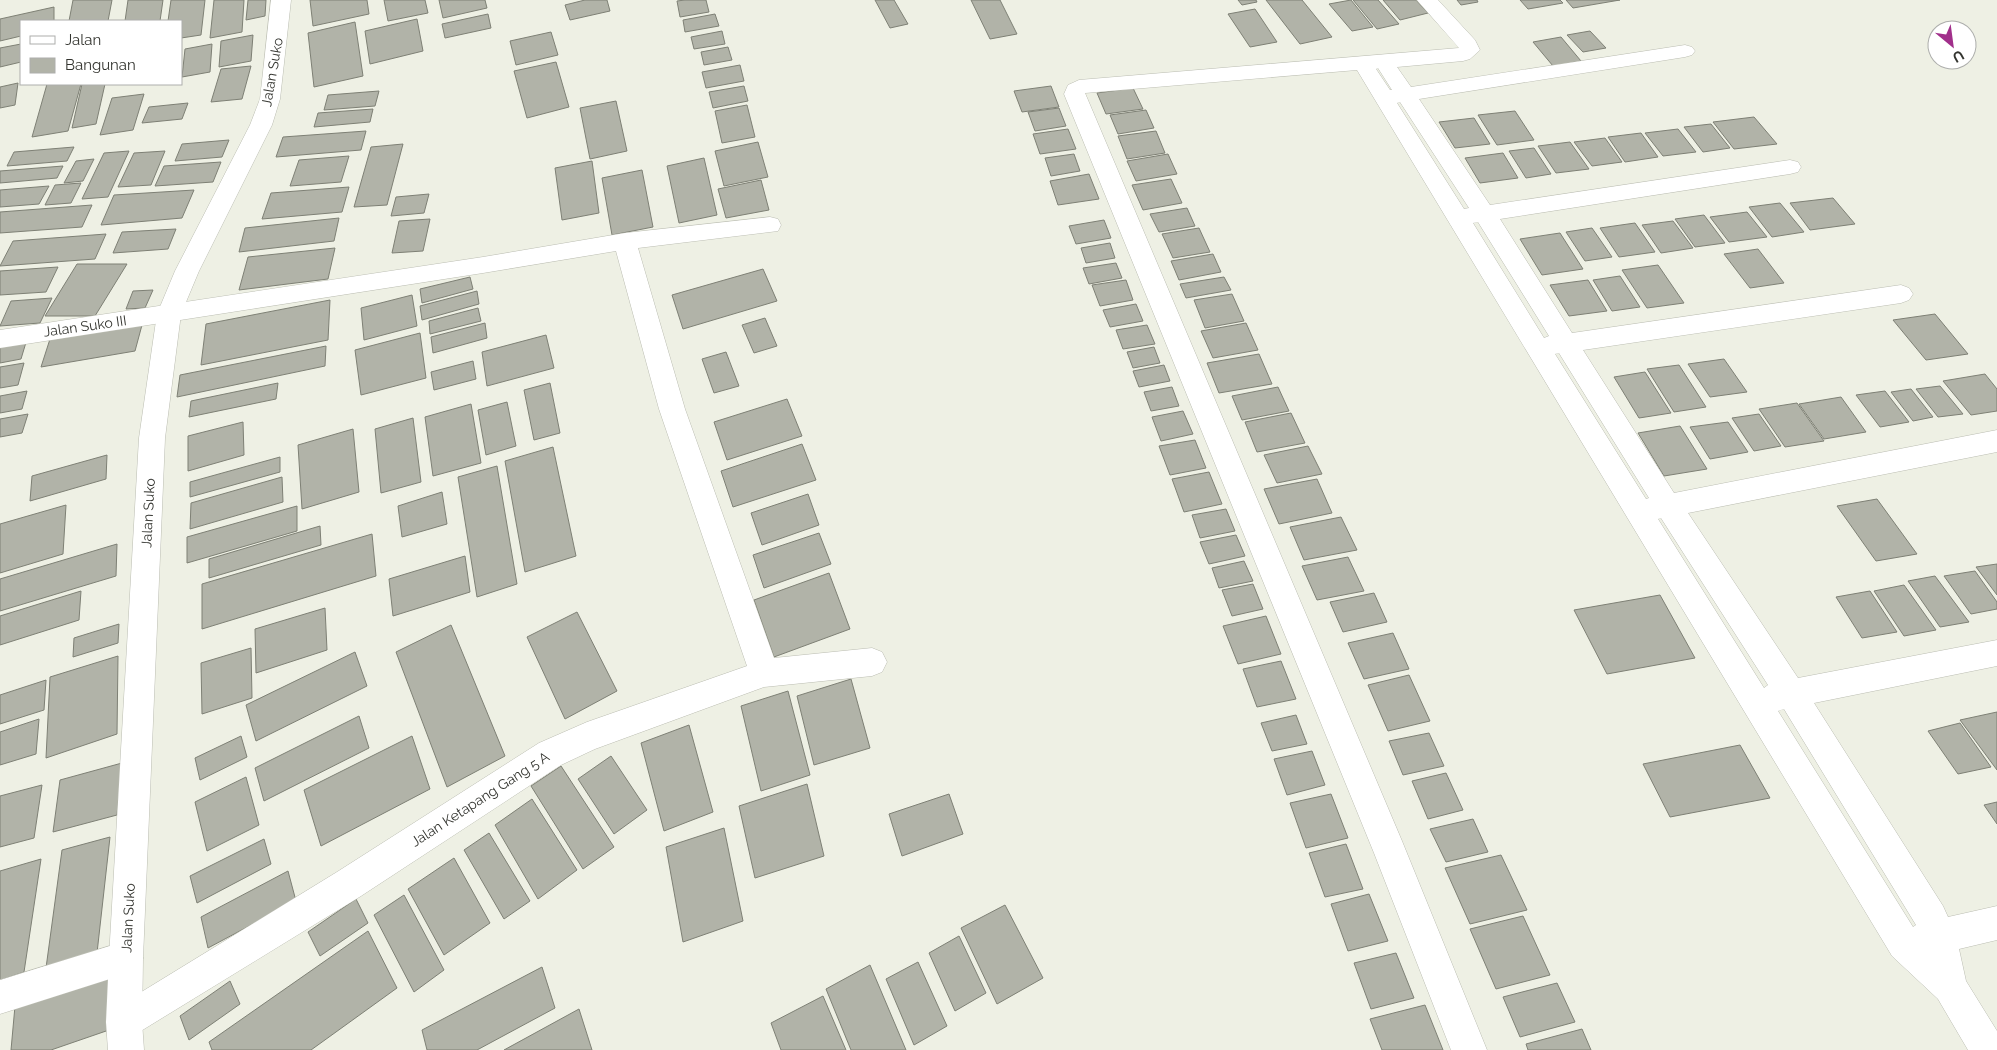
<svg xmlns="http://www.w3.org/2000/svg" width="1997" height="1050" font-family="Raleway,sans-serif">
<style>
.building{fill:#b1b3a8;stroke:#7e8075}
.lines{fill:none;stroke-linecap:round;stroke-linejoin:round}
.street-casing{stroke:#bbbdb2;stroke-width:1}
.secondary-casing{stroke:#bbbdb2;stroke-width:1}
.street{fill:#fff;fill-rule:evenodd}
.secondary{fill:#fff;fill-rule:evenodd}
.labels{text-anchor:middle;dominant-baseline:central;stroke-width:5;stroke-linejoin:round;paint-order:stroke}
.street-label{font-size:14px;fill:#33342f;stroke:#fff}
</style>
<rect width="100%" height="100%" fill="#eef0e4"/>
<!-- building -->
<path class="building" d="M 73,0 L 112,0 L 108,21 L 69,21 Z
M 128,0 L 163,0 L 160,21 L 125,21 Z
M 171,0 L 205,0 L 201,35 L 181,38 L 181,21 L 168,21 Z
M 214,0 L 244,0 L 242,32 L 210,38 Z
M 248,0 L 266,0 L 265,16 L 246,20 Z
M 310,0 L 367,0 L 369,14 L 313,26 Z
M 384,0 L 425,0 L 428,13 L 388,21 Z
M 439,0 L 485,0 L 487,8 L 443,18 Z
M 585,0 L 607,0 L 610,11 L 570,20 L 565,5 Z
M 685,0 L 706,0 L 709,12 L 680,17 L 677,1 Z
M 875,0 L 894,0 L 908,24 L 890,28 Z
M 971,0 L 1000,0 L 1017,34 L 990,39 Z
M 1238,0 L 1256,0 L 1257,2 L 1242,5 Z
M 1266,0 L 1302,0 L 1332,37 L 1300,44 Z
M 1351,0 L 1373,27 L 1352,31 L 1329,4 Z
M 1353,0 L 1378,0 L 1399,24 L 1377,29 Z
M 1383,0 L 1416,0 L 1428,13 L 1400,20 Z
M 1457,0 L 1477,0 L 1478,2 L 1461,5 Z
M 1520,0 L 1560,0 L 1563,3 L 1528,9 Z
M 1566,0 L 1620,0 L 1573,8 Z
M 54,7 L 54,21 L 21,21 L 21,36 L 0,41 L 0,19 Z
M 1255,9 L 1277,42 L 1250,47 L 1228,14 Z
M 488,14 L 491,28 L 445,38 L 442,24 Z
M 715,14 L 719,26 L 685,32 L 683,20 Z
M 417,19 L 423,51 L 370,64 L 365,31 Z
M 355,22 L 363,76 L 314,87 L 308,33 Z
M 722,31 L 725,44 L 694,49 L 691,37 Z
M 1590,31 L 1606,48 L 1583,52 L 1567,35 Z
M 551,32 L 558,55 L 516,65 L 510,41 Z
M 253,35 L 251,61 L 219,67 L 221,41 Z
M 1561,37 L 1581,61 L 1553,66 L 1533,42 Z
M 21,44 L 21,62 L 0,67 L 0,48 Z
M 212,44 L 210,72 L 182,77 L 185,49 Z
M 728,47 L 732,60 L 704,65 L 701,52 Z
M 556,62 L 569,107 L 527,118 L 514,71 Z
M 740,65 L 744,81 L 706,88 L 702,72 Z
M 251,66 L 242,99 L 211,102 L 221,69 Z
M 18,83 L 15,105 L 0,108 L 0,87 Z
M 47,84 L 81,84 L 68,131 L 32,137 Z
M 82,84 L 105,84 L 96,124 L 72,128 Z
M 744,86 L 748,101 L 713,108 L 709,92 Z
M 1051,86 L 1059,107 L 1022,112 L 1014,91 Z
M 1133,88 L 1143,109 L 1106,114 L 1097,93 Z
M 379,91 L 375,106 L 324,110 L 328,95 Z
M 144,94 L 133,130 L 100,135 L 112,98 Z
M 616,101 L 627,151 L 590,159 L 580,108 Z
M 188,103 L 182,119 L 142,123 L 149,107 Z
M 747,105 L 755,137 L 722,143 L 715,111 Z
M 1059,108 L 1066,126 L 1035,131 L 1028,112 Z
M 373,109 L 370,122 L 314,127 L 318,113 Z
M 1146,110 L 1154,128 L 1118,134 L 1110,115 Z
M 1515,111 L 1534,140 L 1497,145 L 1478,115 Z
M 1754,117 L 1777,144 L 1734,149 L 1713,122 Z
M 1474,118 L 1490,144 L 1455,148 L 1439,122 Z
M 1711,124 L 1730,148 L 1703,152 L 1684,127 Z
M 1068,129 L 1076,149 L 1040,154 L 1033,134 Z
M 1678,129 L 1696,152 L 1663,156 L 1645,133 Z
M 366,131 L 361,150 L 276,157 L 283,137 Z
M 1156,131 L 1165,153 L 1127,159 L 1118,136 Z
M 1641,133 L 1658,157 L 1625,162 L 1608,137 Z
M 1605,138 L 1622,162 L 1592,166 L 1574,142 Z
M 229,140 L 222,157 L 175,161 L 182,144 Z
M 758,142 L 768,177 L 724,186 L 715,151 Z
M 1570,142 L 1589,169 L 1556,173 L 1538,146 Z
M 403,144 L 387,205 L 354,207 L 371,147 Z
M 74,147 L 67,161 L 7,166 L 14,152 Z
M 1534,148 L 1551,174 L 1526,178 L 1509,151 Z
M 129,151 L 108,197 L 82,199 L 104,153 Z
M 165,151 L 151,185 L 118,187 L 134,153 Z
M 1503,153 L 1518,178 L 1480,183 L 1465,158 Z
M 1074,154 L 1080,171 L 1051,176 L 1045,158 Z
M 1168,154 L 1177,174 L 1136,181 L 1127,161 Z
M 349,156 L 341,182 L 290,186 L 299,160 Z
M 704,158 L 717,215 L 679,223 L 667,166 Z
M 94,159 L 83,181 L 64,183 L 76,161 Z
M 592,161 L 599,213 L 562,220 L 555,168 Z
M 221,162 L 213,182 L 155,186 L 164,166 Z
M 63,166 L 57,178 L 0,183 L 0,171 Z
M 642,170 L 653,227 L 612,235 L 602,178 Z
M 1089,174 L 1099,199 L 1058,205 L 1050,181 Z
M 1171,179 L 1182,203 L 1143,210 L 1132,185 Z
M 761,180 L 769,210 L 726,218 L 718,189 Z
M 81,183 L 71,203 L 45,205 L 55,185 Z
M 49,186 L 39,204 L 0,207 L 0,190 Z
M 349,187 L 342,212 L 262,219 L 271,193 Z
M 194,190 L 182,218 L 101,225 L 114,195 Z
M 429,194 L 424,213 L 391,216 L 396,197 Z
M 1833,198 L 1855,224 L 1810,230 L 1790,203 Z
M 1780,203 L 1804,232 L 1772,237 L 1749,207 Z
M 92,205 L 82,227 L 0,233 L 0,212 Z
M 1187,208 L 1195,226 L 1159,232 L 1150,214 Z
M 1747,212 L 1767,237 L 1729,242 L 1710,217 Z
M 1704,215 L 1725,243 L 1695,247 L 1675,219 Z
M 339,218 L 334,241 L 239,252 L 245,228 Z
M 430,219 L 423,251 L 392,253 L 399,221 Z
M 1104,220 L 1111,238 L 1076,244 L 1069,226 Z
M 1673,221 L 1693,248 L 1661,253 L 1642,225 Z
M 1635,223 L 1655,252 L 1619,257 L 1600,228 Z
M 1199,228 L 1210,252 L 1173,258 L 1162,234 Z
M 1592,228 L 1612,257 L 1585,261 L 1566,232 Z
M 176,229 L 168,249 L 113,253 L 122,232 Z
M 1560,233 L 1583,269 L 1542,275 L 1520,239 Z
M 106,234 L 95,259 L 0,266 L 13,241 Z
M 1110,243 L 1115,258 L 1086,263 L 1081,248 Z
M 335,248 L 328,279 L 239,290 L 248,257 Z
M 1758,249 L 1784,283 L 1750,288 L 1724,254 Z
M 1213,254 L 1221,272 L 1179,280 L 1171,261 Z
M 1116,263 L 1122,278 L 1089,284 L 1083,268 Z
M 77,264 L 127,264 L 95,316 L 45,316 Z
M 1658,265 L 1684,303 L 1647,308 L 1622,270 Z
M 58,267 L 46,292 L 0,295 L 0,271 Z
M 763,269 L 777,301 L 683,329 L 672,295 Z
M 1620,276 L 1640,307 L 1612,311 L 1593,280 Z
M 470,277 L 473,289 L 422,303 L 420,289 Z
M 1224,277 L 1231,290 L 1186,298 L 1180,284 Z
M 1126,280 L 1133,300 L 1100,306 L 1092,285 Z
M 1588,280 L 1607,311 L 1569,316 L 1550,285 Z
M 153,290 L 145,308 L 126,309 L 133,291 Z
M 477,291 L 479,304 L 422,320 L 420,306 Z
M 1232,294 L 1244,321 L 1205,328 L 1194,300 Z
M 412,295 L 417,326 L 364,340 L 361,308 Z
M 52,298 L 40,323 L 0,326 L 11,301 Z
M 330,300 L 328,340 L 201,365 L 206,324 Z
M 1136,304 L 1143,321 L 1110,327 L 1103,310 Z
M 478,308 L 481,321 L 430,334 L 429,321 Z
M 1935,314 L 1968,354 L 1926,360 L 1893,320 Z
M 765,318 L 777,346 L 754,353 L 742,325 Z
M 485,323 L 487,338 L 433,353 L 431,337 Z
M 1246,323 L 1258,350 L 1213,358 L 1201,331 Z
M 142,325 L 135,351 L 41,367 L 50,339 Z
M 1147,325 L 1155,344 L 1123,349 L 1116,330 Z
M 420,333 L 426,378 L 361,395 L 355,350 Z
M 546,335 L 554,368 L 487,386 L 482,352 Z
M 27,339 L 21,359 L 0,363 L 0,344 Z
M 326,346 L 325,366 L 177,397 L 180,375 Z
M 1154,347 L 1160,363 L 1133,368 L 1127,352 Z
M 726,352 L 739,386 L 714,393 L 702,359 Z
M 1259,354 L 1272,384 L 1219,393 L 1207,363 Z
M 1724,359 L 1747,392 L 1710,397 L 1688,364 Z
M 473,361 L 476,379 L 434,390 L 431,372 Z
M 24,363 L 18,385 L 0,388 L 0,367 Z
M 1164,365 L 1170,381 L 1139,387 L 1133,371 Z
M 1679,365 L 1706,407 L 1674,412 L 1647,369 Z
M 1645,372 L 1671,413 L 1639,418 L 1614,377 Z
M 1985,374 L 1997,389 L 1997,411 L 1971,415 L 1943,381 Z
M 278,383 L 276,399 L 189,417 L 191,401 Z
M 550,383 L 560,433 L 534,440 L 524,390 Z
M 1940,386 L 1963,414 L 1938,417 L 1916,389 Z
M 1172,387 L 1179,406 L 1151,411 L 1144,392 Z
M 1278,387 L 1289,411 L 1242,420 L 1232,396 Z
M 1911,389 L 1933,417 L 1913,421 L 1891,392 Z
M 27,391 L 22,409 L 0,413 L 0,396 Z
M 1885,391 L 1909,422 L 1880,427 L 1856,395 Z
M 1841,397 L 1866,432 L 1824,439 L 1799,404 Z
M 787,399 L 802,436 L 727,460 L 714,422 Z
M 507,402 L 516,446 L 486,455 L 478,410 Z
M 1797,403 L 1824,441 L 1785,447 L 1759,409 Z
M 471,404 L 481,463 L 433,476 L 425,417 Z
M 1183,411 L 1193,434 L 1161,441 L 1152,417 Z
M 1291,413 L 1305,443 L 1257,452 L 1245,422 Z
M 28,414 L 22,433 L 0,437 L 0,419 Z
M 1759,414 L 1781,446 L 1754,451 L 1732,418 Z
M 413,418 L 421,482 L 381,493 L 375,429 Z
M 243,422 L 244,455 L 188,471 L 188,436 Z
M 1728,422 L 1748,452 L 1710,459 L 1690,427 Z
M 1680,426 L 1707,469 L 1664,476 L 1638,433 Z
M 353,429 L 359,492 L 302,509 L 298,445 Z
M 1195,440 L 1206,468 L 1170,475 L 1159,446 Z
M 802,444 L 816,480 L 733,507 L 721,471 Z
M 1308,446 L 1322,474 L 1277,483 L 1264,455 Z
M 553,447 L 576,556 L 525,572 L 505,461 Z
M 107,455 L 106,479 L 30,501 L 32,476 Z
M 280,457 L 280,472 L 190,497 L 190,482 Z
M 497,466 L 517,584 L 477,597 L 458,477 Z
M 1209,472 L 1222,504 L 1184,512 L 1172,479 Z
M 282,477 L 283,502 L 190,529 L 191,503 Z
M 1317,479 L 1332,513 L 1279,524 L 1264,489 Z
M 442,492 L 447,524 L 402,537 L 398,506 Z
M 808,494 L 819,525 L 762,545 L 751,513 Z
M 1877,499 L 1917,554 L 1876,561 L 1837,506 Z
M 66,505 L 63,554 L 0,573 L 0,524 Z
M 297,506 L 297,531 L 187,563 L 187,537 Z
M 1226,509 L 1235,531 L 1200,538 L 1192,515 Z
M 1341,517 L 1357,550 L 1304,560 L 1290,527 Z
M 320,526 L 321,545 L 209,578 L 209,559 Z
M 819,533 L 831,564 L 764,588 L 753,555 Z
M 372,534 L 376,576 L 202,629 L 202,584 Z
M 1236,535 L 1245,556 L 1209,564 L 1200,542 Z
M 117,544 L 116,576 L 0,611 L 0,579 Z
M 465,556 L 470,592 L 393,616 L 389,579 Z
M 1348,557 L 1364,591 L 1317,600 L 1302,566 Z
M 1244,561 L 1253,581 L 1219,588 L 1212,568 Z
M 1997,564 L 1997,595 L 1976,567 Z
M 1975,571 L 1997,602 L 1997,609 L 1971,614 L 1944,576 Z
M 829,573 L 850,629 L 774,657 L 754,600 Z
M 1935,576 L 1969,622 L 1940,627 L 1908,581 Z
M 1253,584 L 1263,609 L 1232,616 L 1222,590 Z
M 1904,585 L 1936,630 L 1904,636 L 1874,591 Z
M 81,591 L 79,620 L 0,645 L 0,616 Z
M 1870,591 L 1897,632 L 1862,638 L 1836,597 Z
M 1374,593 L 1387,622 L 1343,632 L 1330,602 Z
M 1660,595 L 1695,658 L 1607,674 L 1574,610 Z
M 325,608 L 327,650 L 256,673 L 255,629 Z
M 577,612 L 617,691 L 565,719 L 527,637 Z
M 1266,616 L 1281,654 L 1238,664 L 1223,626 Z
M 119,624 L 118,643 L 73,657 L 74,638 Z
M 451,625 L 505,756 L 447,787 L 396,652 Z
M 1393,633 L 1409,669 L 1364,679 L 1348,643 Z
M 251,648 L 252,698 L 202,714 L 201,663 Z
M 355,652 L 367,686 L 256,741 L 246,705 Z
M 118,656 L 117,734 L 46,758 L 50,677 Z
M 1281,661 L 1296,699 L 1257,707 L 1243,669 Z
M 1409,675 L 1430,721 L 1388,731 L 1368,685 Z
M 851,679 L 870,748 L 814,765 L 797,696 Z
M 46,680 L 44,710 L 0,724 L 0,695 Z
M 788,691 L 810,775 L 761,791 L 741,706 Z
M 1997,712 L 1997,770 L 1960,720 Z
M 1296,715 L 1307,744 L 1272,751 L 1261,723 Z
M 359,716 L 369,748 L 264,801 L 255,768 Z
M 39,719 L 36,754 L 0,765 L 0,732 Z
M 1960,723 L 1991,767 L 1958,774 L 1928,731 Z
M 689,725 L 713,812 L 664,831 L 641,743 Z
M 1429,733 L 1444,766 L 1403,775 L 1389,741 Z
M 241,736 L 247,757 L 200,780 L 195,758 Z
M 412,736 L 430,789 L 321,846 L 304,790 Z
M 1740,745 L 1770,798 L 1670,817 L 1643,764 Z
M 1312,751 L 1325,785 L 1287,795 L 1274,759 Z
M 611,756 L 647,810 L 614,834 L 578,779 Z
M 122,763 L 117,815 L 53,832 L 60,780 Z
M 561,766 L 614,847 L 583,869 L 531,786 Z
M 1446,773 L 1463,810 L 1428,819 L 1412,781 Z
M 246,777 L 259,825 L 207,851 L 195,802 Z
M 807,784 L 824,856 L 755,878 L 739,806 Z
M 42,785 L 34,838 L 0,847 L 0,796 Z
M 949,794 L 963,834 L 902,856 L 889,814 Z
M 1331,794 L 1348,838 L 1306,848 L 1290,803 Z
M 532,799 L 577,870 L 538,899 L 495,825 Z
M 1997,802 L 1997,824 L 1984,805 Z
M 1473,819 L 1488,852 L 1446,862 L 1430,829 Z
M 724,828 L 743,921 L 683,942 L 666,847 Z
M 489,833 L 530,901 L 504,919 L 464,850 Z
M 110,837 L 97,953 L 46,968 L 62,850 Z
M 264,839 L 271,864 L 197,903 L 190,876 Z
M 1346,844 L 1363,889 L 1325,897 L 1309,853 Z
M 1501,855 L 1527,910 L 1470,924 L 1445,868 Z
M 454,858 L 490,923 L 444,955 L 408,889 Z
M 41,859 L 24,972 L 0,980 L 0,871 Z
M 288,871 L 296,901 L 208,948 L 201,917 Z
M 1369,894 L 1388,941 L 1348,951 L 1331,904 Z
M 404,895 L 444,970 L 414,992 L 374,915 Z
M 356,899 L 368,923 L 320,956 L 308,932 Z
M 1005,905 L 1043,978 L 997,1004 L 961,928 Z
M 1523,916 L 1550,975 L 1496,989 L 1470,929 Z
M 368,931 L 397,988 L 311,1050 L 212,1050 L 209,1042 Z
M 959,936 L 986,993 L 955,1011 L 929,953 Z
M 1396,953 L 1414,998 L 1371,1009 L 1354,963 Z
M 918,962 L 947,1026 L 914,1045 L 886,979 Z
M 870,965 L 906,1050 L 851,1050 L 826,989 Z
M 542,967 L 555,1008 L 477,1050 L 427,1050 L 422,1030 Z
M 112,973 L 109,1030 L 51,1050 L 11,1050 L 15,1006 Z
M 230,981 L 240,1004 L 189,1040 L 180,1016 Z
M 1557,983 L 1575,1022 L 1520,1037 L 1503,997 Z
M 823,996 L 846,1050 L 781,1050 L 771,1023 Z
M 1425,1005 L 1443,1050 L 1382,1050 L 1370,1019 Z
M 579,1009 L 592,1050 L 504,1050 Z
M 1582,1029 L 1591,1050 L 1528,1050 L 1526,1044 Z"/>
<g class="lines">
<defs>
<path id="street" d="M 1417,0 L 1438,0 L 1475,40 L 1480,50 L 1470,59 L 1463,61 L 1397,67 L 1411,87 L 1685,45 L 1692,47 L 1695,51 L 1692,55 L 1685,57 L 1419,99 L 1490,205 L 1790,160 L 1798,162 L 1801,167 L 1798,172 L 1790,174 L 1500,219 L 1572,333 L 1901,285 L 1909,288 L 1913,294 L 1909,300 L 1901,303 L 1583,350 L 1674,493 L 1997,430 L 1997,452 L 1688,513 L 1798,678 L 1997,640 L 1997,666 L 1814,703 L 1943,906 L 1948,917 L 1997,906 L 1997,940 L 1959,949 L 1966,981 L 1997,1031 L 1997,1050 L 1968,1050 L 1938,999 L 1892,956 L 1357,70 L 1085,93 L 1402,841 L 1487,1050 L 1451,1050 L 1374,853 L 1064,94 L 1068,85 L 1079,80 L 1459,48 ZM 1378,68 L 1392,90 L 1390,90 L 1376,69 ZM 1400,102 L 1469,208 L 1464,209 L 1397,103 ZM 1478,222 L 1549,336 L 1544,338 L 1473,223 ZM 1559,353 L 1649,498 L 1646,499 L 1555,354 ZM 1661,518 L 1768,685 L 1764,688 L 1658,519 ZM 1784,709 L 1916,925 L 1913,927 L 1778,711 Z
M 770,217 L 778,219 L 781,225 L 778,231 L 638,248 L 685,409 L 774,658 L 872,648 L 882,652 L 887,662 L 882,672 L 872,676 L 764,687 L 595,749 L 561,765 L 361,896 L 136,1034 L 124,1040 L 112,1034 L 106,1022 L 112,1010 L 337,872 L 539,743 L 587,722 L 747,666 L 659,409 L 616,251 L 483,273 L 0,348 L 0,330 L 483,257 L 625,233 Z
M 126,941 L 138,946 L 143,958 L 138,970 L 0,1014 L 0,980 Z"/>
<path id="secondary" d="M 271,0 L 291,0 L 280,99 L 272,125 L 199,271 L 181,314 L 165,438 L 143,958 L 142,1022 L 144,1050 L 108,1050 L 106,1022 L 109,958 L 139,438 L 157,314 L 175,271 L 250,125 L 260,99 Z"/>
</defs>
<!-- street casing -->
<use href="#street" class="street-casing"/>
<!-- secondary casing -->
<use href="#secondary" class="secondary-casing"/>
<!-- street -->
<use href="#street" class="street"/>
<!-- secondary -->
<use href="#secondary" class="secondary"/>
</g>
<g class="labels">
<!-- street labels -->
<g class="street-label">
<text transform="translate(272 72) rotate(-80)">Jalan Suko</text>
<text transform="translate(85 326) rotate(-8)">Jalan Suko III</text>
<text transform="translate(148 513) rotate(-87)">Jalan Suko</text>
<text transform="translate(480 799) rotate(-33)">Jalan Ketapang Gang 5 A</text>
<text transform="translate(128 918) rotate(-87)">Jalan Suko</text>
</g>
</g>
<!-- legend -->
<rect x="20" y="20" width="162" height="65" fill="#ffffff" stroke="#adaeac"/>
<rect x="30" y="36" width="25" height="8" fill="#ffffff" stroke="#adaeac"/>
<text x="65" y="45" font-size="15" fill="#33342f">Jalan</text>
<rect x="30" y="58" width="25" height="15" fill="#b1b3a8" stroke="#adaeac"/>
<text x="65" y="70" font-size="15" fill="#33342f">Bangunan</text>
<!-- north arrow -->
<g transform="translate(1952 45) rotate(151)"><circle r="24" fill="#ffffff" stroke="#adaeac"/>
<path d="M0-4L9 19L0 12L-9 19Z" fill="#a12f8b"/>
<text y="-8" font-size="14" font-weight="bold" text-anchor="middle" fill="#33342f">U</text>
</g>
</svg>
